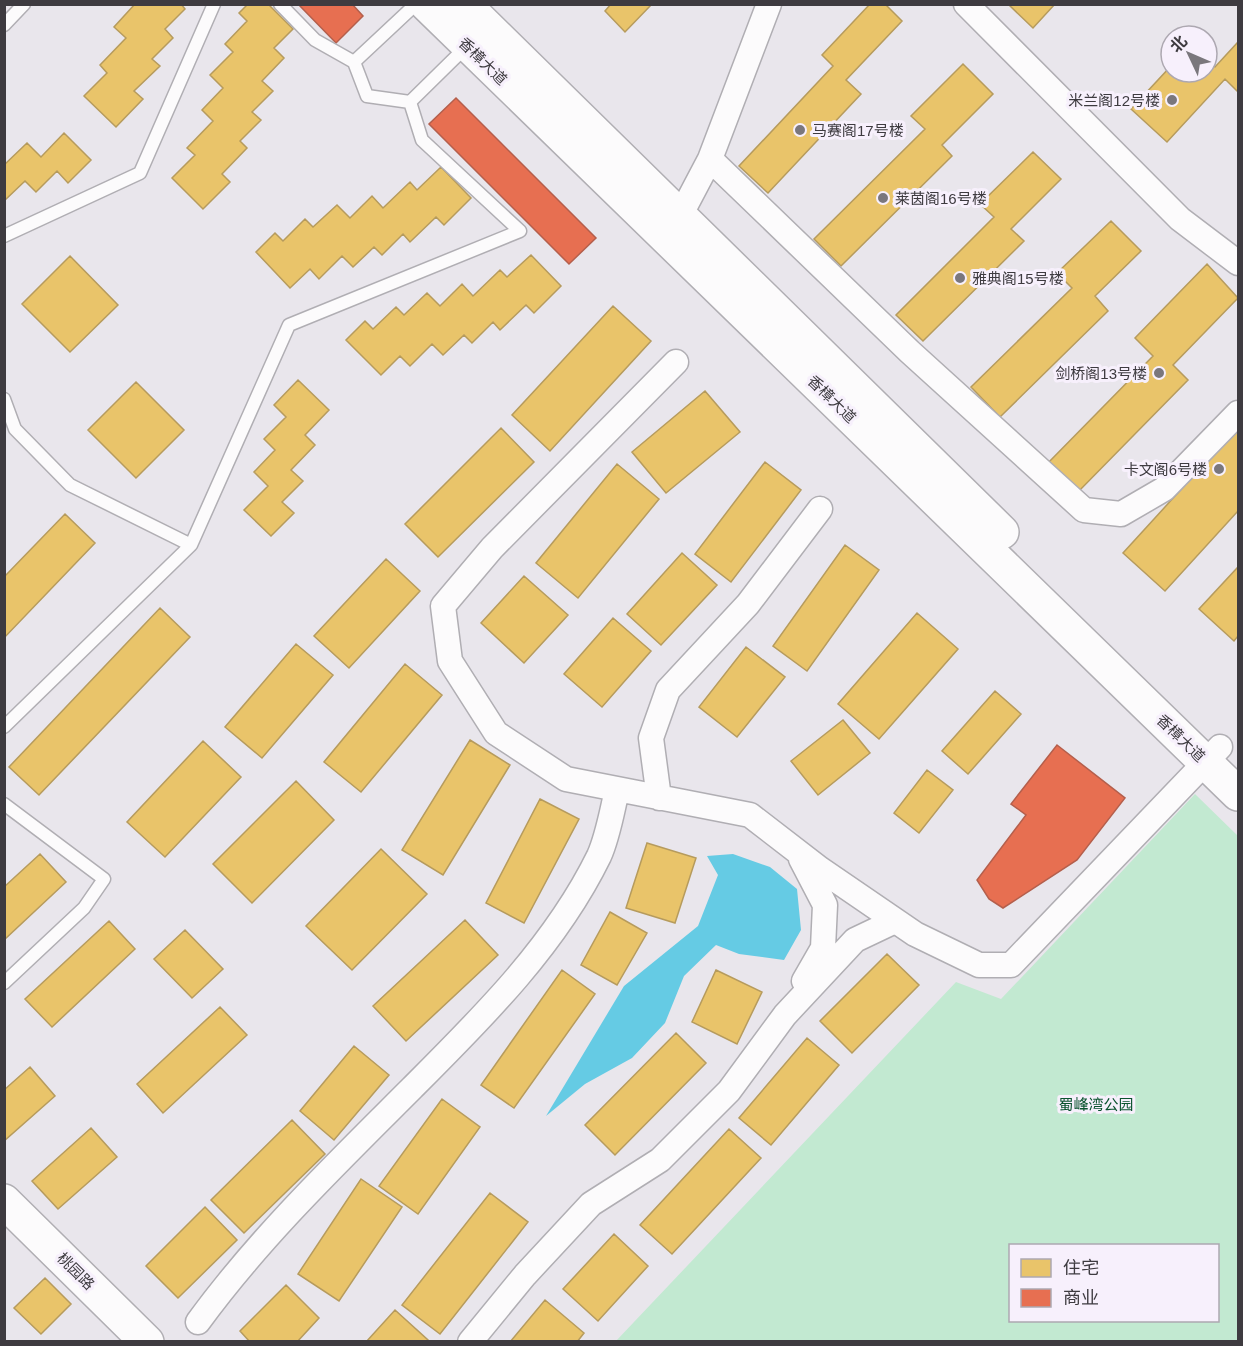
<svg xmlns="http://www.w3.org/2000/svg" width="1243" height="1346" font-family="Helvetica,'Noto Sans SC',sans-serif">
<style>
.green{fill:#c2e9d1;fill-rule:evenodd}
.water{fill:#65cbe4}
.homes{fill:#e9c46a;stroke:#b69b5d;stroke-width:1.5}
.shops{fill:#e76f51;stroke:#b45f4c;stroke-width:1.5}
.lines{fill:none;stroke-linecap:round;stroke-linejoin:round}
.lane-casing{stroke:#b0aeb3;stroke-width:15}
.street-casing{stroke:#b0aeb3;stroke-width:27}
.secondary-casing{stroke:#b0aeb3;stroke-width:36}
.lane{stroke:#fcfbfc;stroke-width:12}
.street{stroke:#fcfbfc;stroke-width:24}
.secondary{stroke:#fcfbfc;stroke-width:33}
.poi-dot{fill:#7a777c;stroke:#f7f0fc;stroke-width:2}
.labels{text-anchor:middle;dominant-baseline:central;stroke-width:6;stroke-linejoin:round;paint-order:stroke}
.street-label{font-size:15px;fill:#3e3b40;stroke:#f7f0fc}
.poi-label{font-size:15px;fill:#3e3b40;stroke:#f7f0fc;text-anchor:end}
.park-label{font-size:15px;fill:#0a532e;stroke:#f7f0fc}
</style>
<rect width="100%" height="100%" fill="#e9e6ec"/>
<!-- green -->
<path class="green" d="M 1195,794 L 1238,836 L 1238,1341 L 616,1341 L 956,982 L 1001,999 ZM 1010,1246 L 1218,1246 L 1218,1320 L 1010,1320 Z"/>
<!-- water -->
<path class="water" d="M 733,854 L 770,867 L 797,889 L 801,930 L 784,960 L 739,954 L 716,945 L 684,976 L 665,1023 L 632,1058 L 585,1084 L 546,1116 L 624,986 L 698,926 L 718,875 L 707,856 Z"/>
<!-- homes -->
<path class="homes" d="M 135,4 L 181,4 L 185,9 L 165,29 L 173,38 L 152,59 L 160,66 L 134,91 L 143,99 L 116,127 L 84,96 L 107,73 L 100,65 L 126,38 L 114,27 Z
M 248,4 L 268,4 L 293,29 L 274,48 L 284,58 L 262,81 L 273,91 L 252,112 L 261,120 L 240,141 L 247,148 L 222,174 L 230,182 L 203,209 L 172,178 L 195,155 L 187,148 L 213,121 L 202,110 L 223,88 L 210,75 L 233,52 L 225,44 L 247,21 L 239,13 Z
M 611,4 L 652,4 L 625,32 L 605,11 Z
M 870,4 L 885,4 L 902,21 L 846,80 L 861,94 L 768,193 L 739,166 L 833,66 L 822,55 Z
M 1008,4 L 1055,4 L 1033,28 Z
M 1238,42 L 1238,92 L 1225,79 L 1167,142 L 1131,109 L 1171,66 L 1171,72 L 1207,72 L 1207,59 L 1215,67 Z
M 963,64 L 993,94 L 942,145 L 952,156 L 841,266 L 814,239 L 925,129 L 911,116 Z
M 64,133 L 91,160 L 68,183 L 57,171 L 36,192 L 25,181 L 4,201 L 4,165 L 27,143 L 41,157 Z
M 1033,152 L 1061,179 L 1011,229 L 1024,241 L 923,341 L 896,315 L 994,217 L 980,204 Z
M 441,167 L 471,198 L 444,225 L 436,217 L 410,242 L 403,234 L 382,255 L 374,247 L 353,267 L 342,256 L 319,279 L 310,269 L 290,288 L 256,252 L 275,233 L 283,241 L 305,219 L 313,227 L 337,205 L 350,218 L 372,196 L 383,208 L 410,182 L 417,190 Z
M 1111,221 L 1141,251 L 1095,296 L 1108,311 L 1000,417 L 971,387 L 1072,288 L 1057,273 Z
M 531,255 L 561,286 L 534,313 L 526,305 L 500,330 L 493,322 L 472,343 L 464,335 L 443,355 L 432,344 L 410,366 L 400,356 L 381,375 L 346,340 L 365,321 L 373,329 L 396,307 L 404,315 L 427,293 L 440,306 L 462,284 L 473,296 L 500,270 L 507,277 Z
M 70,256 L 118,305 L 70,352 L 22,304 Z
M 1207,264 L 1238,298 L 1173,365 L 1188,380 L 1077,493 L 1047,464 L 1153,356 L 1135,338 Z
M 613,306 L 651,341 L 550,451 L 512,415 Z
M 298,380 L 329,410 L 305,435 L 315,445 L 291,470 L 303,481 L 282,502 L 294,513 L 271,536 L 244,510 L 268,486 L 254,472 L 275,450 L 264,439 L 286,417 L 274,405 Z
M 136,382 L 184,430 L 136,478 L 88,430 Z
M 705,391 L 740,432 L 666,493 L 632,452 Z
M 1238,427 L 1238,511 L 1165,591 L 1123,553 Z
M 501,428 L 534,462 L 438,557 L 405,524 Z
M 765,462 L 801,490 L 731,582 L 695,554 Z
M 617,464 L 659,499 L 578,598 L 536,563 Z
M 65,514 L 95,543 L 4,638 L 4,577 Z
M 845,545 L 879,570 L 807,671 L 773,646 Z
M 682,553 L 717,585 L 661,645 L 627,614 Z
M 386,559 L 420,591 L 349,668 L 314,636 Z
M 1238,567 L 1238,636 L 1234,641 L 1199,609 Z
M 524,576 L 568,615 L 524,663 L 481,623 Z
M 160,608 L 190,637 L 39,795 L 9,767 Z
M 917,613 L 958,649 L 879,739 L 838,704 Z
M 613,618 L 651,651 L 602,707 L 564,674 Z
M 296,644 L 333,675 L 262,758 L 225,727 Z
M 746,647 L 785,677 L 737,737 L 699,707 Z
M 405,664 L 442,695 L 361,792 L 324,762 Z
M 995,691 L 1021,714 L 968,774 L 942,751 Z
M 843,720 L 870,753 L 818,795 L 791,761 Z
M 470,740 L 510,765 L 443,875 L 402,850 Z
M 203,741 L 241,777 L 165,857 L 127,822 Z
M 927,770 L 953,790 L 919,833 L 894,813 Z
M 296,781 L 334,820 L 252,903 L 213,864 Z
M 540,799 L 579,819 L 524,923 L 486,903 Z
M 647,843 L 696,858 L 675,923 L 626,908 Z
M 381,849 L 427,894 L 352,970 L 306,926 Z
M 40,854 L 66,882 L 4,940 L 4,887 Z
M 610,912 L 647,933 L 617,985 L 581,965 Z
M 465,920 L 498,955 L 406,1041 L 373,1006 Z
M 109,921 L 135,949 L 52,1027 L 25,999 Z
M 185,930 L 223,969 L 192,998 L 154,959 Z
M 887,954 L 919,985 L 852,1053 L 820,1021 Z
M 562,970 L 595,994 L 514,1108 L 481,1085 Z
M 716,970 L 762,992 L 737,1044 L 692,1022 Z
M 220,1007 L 247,1035 L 163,1113 L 137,1084 Z
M 676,1033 L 706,1063 L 615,1155 L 585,1125 Z
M 807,1038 L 839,1065 L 771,1145 L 739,1118 Z
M 354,1046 L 389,1075 L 334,1140 L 300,1111 Z
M 30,1067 L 55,1096 L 4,1141 L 4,1090 Z
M 442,1099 L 480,1127 L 418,1214 L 379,1186 Z
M 292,1120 L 325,1154 L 244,1233 L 211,1200 Z
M 91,1128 L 117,1157 L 58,1209 L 32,1181 Z
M 729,1129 L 761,1158 L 672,1254 L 640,1225 Z
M 361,1179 L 402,1207 L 339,1301 L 298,1274 Z
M 490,1193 L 528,1222 L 440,1334 L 402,1305 Z
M 205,1207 L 237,1240 L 178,1298 L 146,1266 Z
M 614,1234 L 648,1266 L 598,1321 L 563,1289 Z
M 45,1278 L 71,1304 L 41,1334 L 14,1308 Z
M 286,1285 L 319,1318 L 297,1342 L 250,1342 L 240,1331 Z
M 545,1300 L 584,1333 L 577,1342 L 510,1342 Z
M 395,1310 L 428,1340 L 427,1342 L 366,1342 Z"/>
<!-- shops -->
<path class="shops" d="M 298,4 L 352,4 L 363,16 L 336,43 Z
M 456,98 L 596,238 L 569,264 L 429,124 Z
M 1057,745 L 1125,798 L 1077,860 L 1003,908 L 989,899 L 977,880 L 1026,815 L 1011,804 Z"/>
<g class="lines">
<defs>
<path id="lane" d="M 280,4 L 315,40 L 354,62 L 416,4
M 4,25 L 24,4
M 354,62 L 367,96 L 410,102
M 4,236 L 140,173 L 214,4
M 4,399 L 15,429 L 70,485 L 191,545 L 289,325 L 520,231 L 422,140 L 410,102 L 467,46
M 4,727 L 191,545
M 4,804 L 104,879 L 84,908 L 4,983"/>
<path id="street" d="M 966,4 L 1180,219 L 1238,263
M 710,159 L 910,352 L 1084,510 L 1121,514 L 1164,489 L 1238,413
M 671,227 L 680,216 L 710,159 L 769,4
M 676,362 L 492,548 L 443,606 L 450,661 L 496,733 L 566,779 L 750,815 L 820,869 L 915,934 L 979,965 L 1011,965 L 1220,747
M 659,798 L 651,738 L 668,690 L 748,604 L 820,509
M 801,859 L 825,905 L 823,948 L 804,981
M 198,1322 C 260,1237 338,1162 412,1088 C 482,1018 555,946 599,856 C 608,836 612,811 617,790
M 470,1342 L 525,1275 L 591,1204 L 660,1160 L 729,1091 L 785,1015 L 855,940 L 895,921"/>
<path id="secondary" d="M 426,4 L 1238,794
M 464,4 L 1002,532
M 4,1201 L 147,1342"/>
</defs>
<!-- lane casing -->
<use href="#lane" class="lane-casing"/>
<!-- street casing -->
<use href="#street" class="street-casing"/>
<!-- secondary casing -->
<use href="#secondary" class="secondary-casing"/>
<!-- lane -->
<use href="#lane" class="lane"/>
<!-- street -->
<use href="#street" class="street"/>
<!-- secondary -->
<use href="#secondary" class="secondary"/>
</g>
<!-- markers -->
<g class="poi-dot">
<circle cx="1172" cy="100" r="6"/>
<circle cx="800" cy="130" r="6"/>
<circle cx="883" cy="198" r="6"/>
<circle cx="960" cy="278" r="6"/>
<circle cx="1159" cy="373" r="6"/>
<circle cx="1219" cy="469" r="6"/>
</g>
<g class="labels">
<!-- street labels -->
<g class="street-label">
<text transform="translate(483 61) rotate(44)">香樟大道</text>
<text transform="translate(832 399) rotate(44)">香樟大道</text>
<text transform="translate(1181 738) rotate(44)">香樟大道</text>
<text transform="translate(76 1271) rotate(45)">桃园路</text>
</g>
<!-- poi labels -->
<g class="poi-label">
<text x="1160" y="100">米兰阁12号楼</text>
<text x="812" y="130" text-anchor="start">马赛阁17号楼</text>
<text x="895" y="198" text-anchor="start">莱茵阁16号楼</text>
<text x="972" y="278" text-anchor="start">雅典阁15号楼</text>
<text x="1147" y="373">剑桥阁13号楼</text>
<text x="1207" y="469">卡文阁6号楼</text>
</g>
<!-- park labels -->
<g class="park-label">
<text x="1096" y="1104">蜀峰湾公园</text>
</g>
</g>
<!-- border -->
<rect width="1243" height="1346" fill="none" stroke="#3e3b40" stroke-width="12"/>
<!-- legend -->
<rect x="1009" y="1244" width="210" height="78" fill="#f7f0fc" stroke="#ada8b1" stroke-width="1.5"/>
<rect x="1021" y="1259" width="30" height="18" fill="#e9c46a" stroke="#ada8b1" stroke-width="1.5"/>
<text x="1063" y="1274" font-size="18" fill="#3e3b40">住宅</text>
<rect x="1021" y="1289" width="30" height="18" fill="#e76f51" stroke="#ada8b1" stroke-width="1.5"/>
<text x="1063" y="1304" font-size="18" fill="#3e3b40">商业</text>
<!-- north arrow -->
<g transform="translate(1189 54) rotate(314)"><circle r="28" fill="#f7f0fc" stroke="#ada8b1" stroke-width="1.5"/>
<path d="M0-4.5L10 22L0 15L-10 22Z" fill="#7a777c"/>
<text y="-9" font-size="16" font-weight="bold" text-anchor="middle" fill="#3e3b40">北</text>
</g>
</svg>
